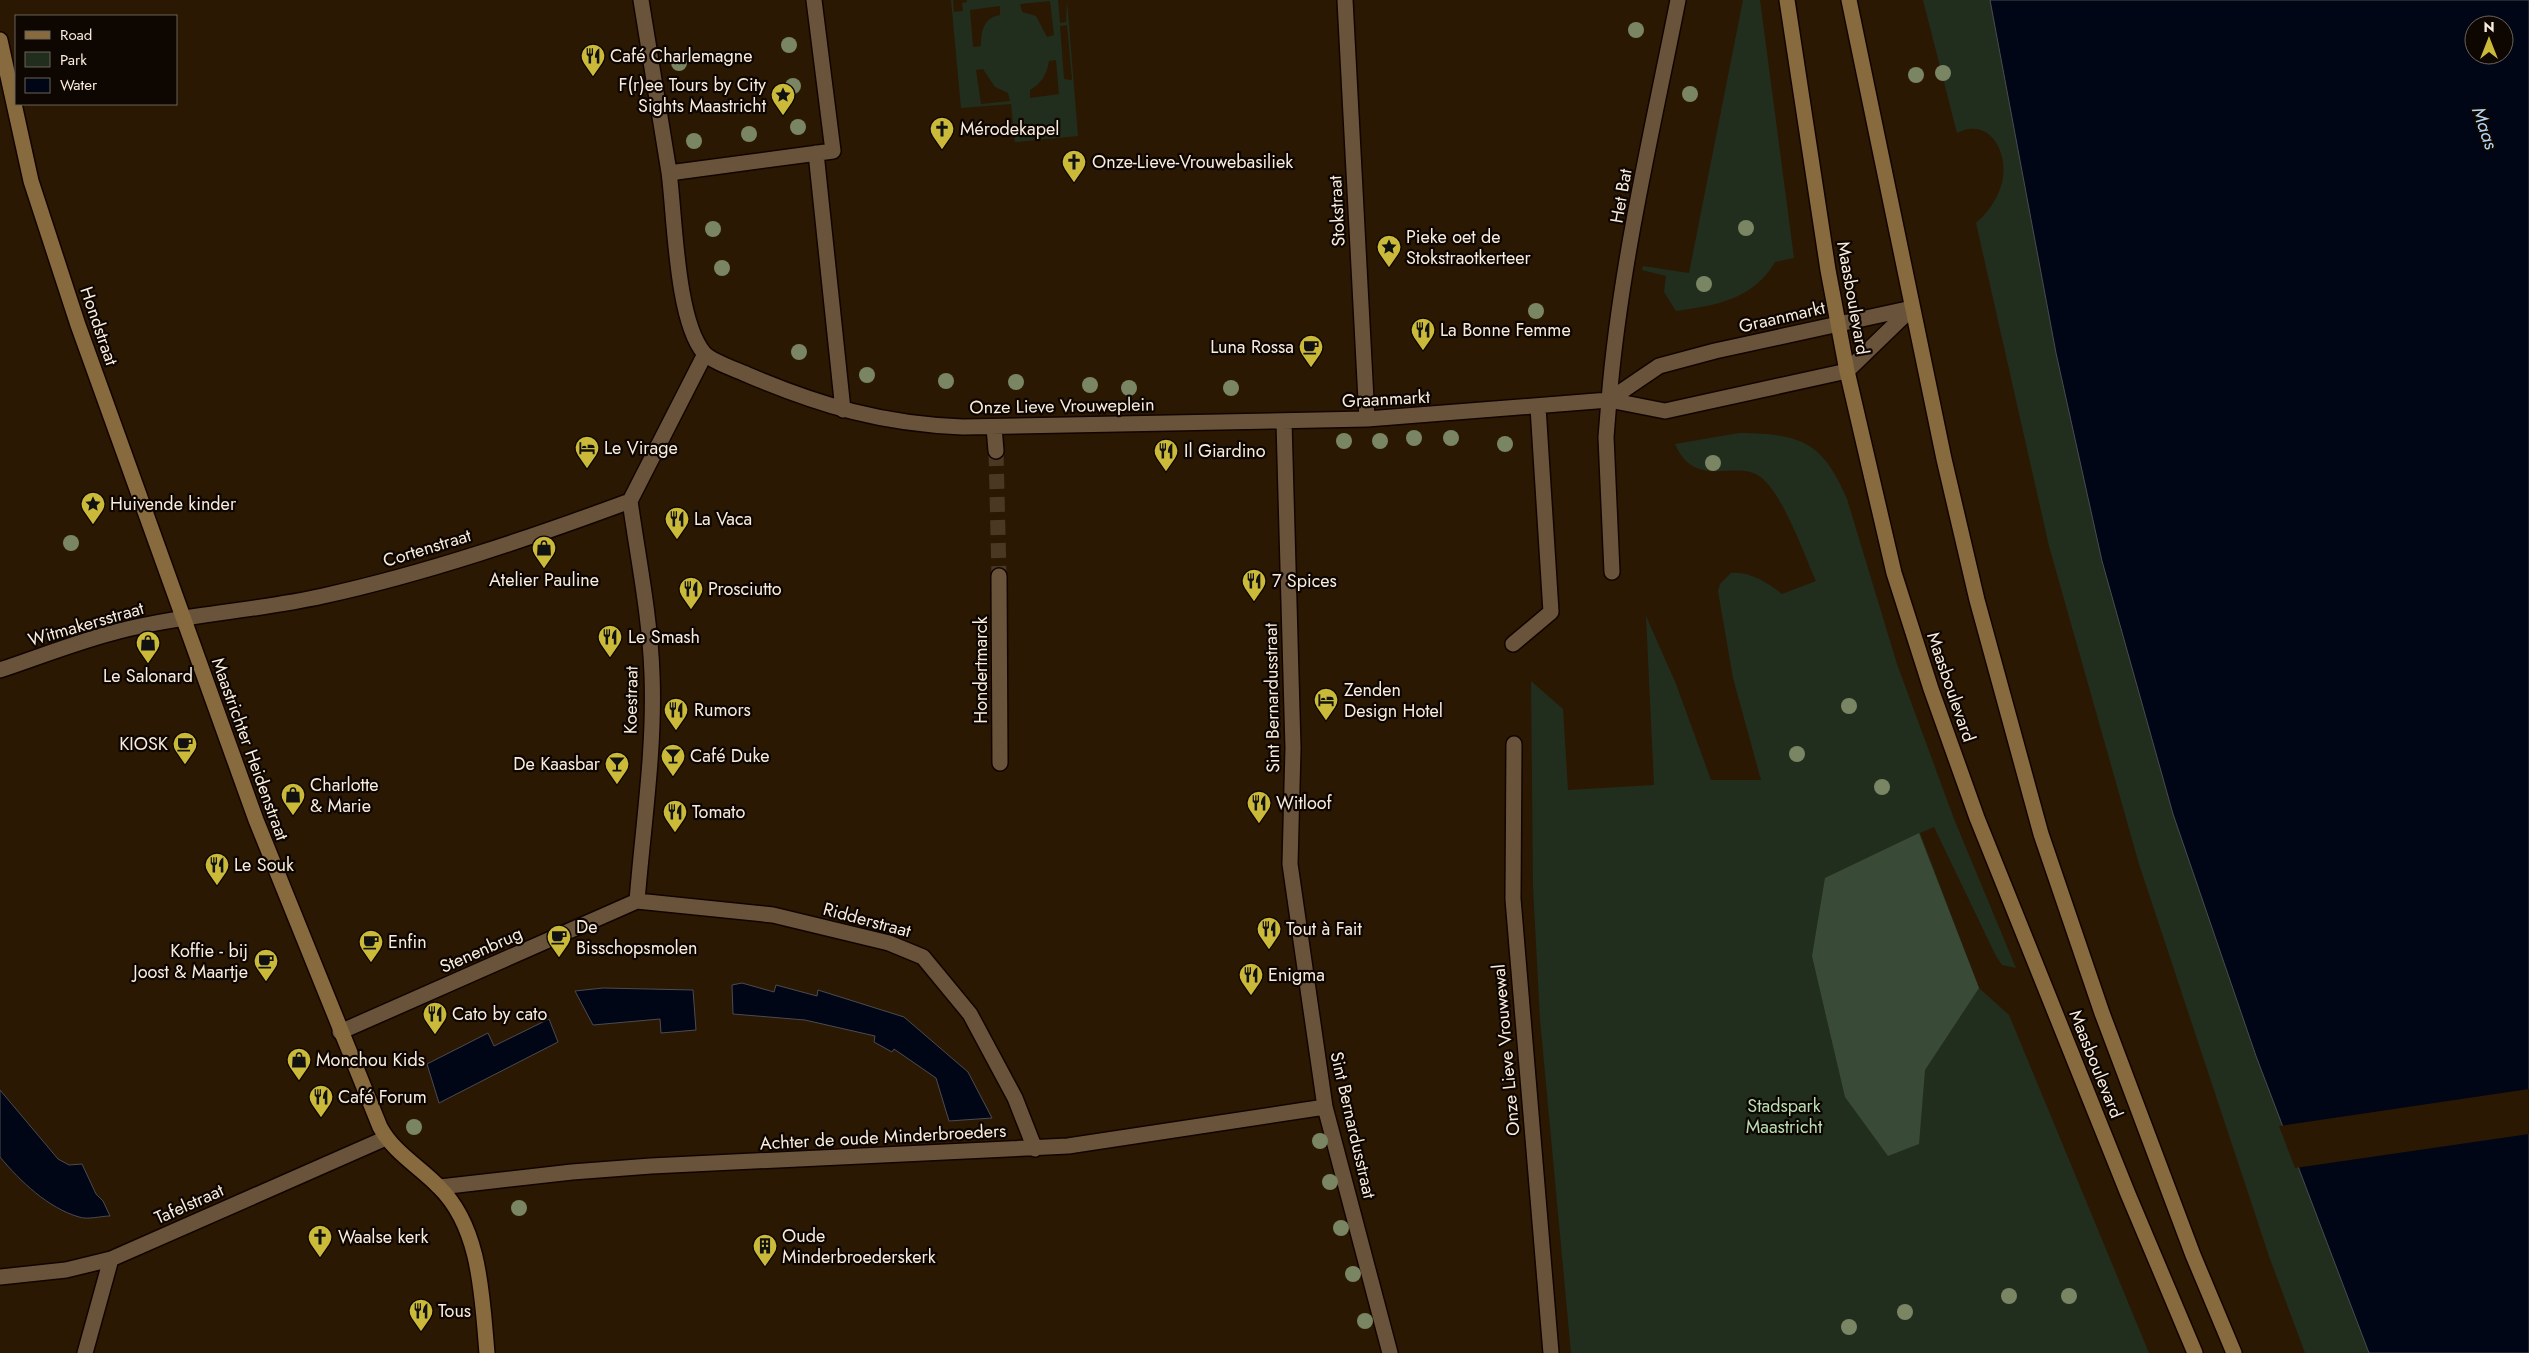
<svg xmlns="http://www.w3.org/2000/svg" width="2529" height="1353" font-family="Jost,sans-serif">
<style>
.green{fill:#212e1e;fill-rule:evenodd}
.forest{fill:#394b36}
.water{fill:#000615;stroke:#4b4b51;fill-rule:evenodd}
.pier{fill:#2b1802}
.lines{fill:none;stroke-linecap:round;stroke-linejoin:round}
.street-tunnel{stroke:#4a3823;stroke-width:15;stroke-dasharray:15 8;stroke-linecap:butt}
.lane-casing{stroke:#130400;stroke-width:18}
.street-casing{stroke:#130400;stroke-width:18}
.secondary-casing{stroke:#130400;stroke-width:18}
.lane{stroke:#69543b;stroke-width:15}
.street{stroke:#69543b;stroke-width:15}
.secondary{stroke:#876a3e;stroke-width:15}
.tree{fill:#798563}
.labels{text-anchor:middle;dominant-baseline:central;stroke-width:4.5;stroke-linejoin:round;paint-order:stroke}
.poi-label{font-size:18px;fill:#f9ecde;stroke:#0d0601;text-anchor:start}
.street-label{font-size:18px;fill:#f9ecde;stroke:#0d0601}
.park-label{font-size:18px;fill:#b9dfb2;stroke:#0d0601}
.water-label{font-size:19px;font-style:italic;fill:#b3d6f6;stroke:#0d0601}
</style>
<rect width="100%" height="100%" fill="#2b1802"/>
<!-- green -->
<path class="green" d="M 951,0 L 953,0 L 954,12 L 963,11 L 962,3 L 967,2 L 967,0 L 1058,0 L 1060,23 L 1066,22 L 1067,0 L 1078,136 L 1015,142 L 1011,104 L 961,108 ZM 1050,1 L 1054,35 L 1047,37 L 1036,16 L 1022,12 L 1020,4 ZM 1000,6 L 1000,15 C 984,18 981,30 981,46 L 973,47 L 970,10 ZM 1067,25 L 1072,79 L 1071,80 L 1064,79 L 1060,26 ZM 1056,60 L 1059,94 L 1030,98 L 1030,90 C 1041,84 1047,74 1049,61 ZM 983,69 L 995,87 L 1008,93 L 1010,101 L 981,104 L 976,70 Z
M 1743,0 L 1760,0 L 1794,258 L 1775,262 C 1753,300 1716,305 1676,311 L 1664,292 L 1666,276 L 1642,270 L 1643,266 L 1689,273 Z
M 1923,0 L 1990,0 L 2056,353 L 2102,561 L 2173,814 L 2256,1056 L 2369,1353 L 2305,1353 L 2270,1259 L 2139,864 L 2049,546 L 1976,223 C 1989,212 2001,194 2003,177 C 2007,149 1988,117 1957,133 Z
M 1739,433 C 1800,434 1822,440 1847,499 L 1897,664 L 1954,819 L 2016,968 L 2002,965 L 1996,956 L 1934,827 L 1920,833 L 1979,988 L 2009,1015 L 2149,1353 L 1571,1353 L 1540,1019 L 1533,887 L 1531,681 L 1563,709 L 1568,790 L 1654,785 L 1646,616 L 1676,684 L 1711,780 L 1761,780 L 1733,678 L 1718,591 L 1720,584 L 1731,573 C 1750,571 1768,583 1782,594 L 1816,581 C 1804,554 1784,497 1762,478 C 1737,457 1696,492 1675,444 Z"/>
<!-- forest -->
<path class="forest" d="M 1919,833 L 1979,988 L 1925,1070 L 1919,1144 L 1888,1156 L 1845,1097 L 1812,956 L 1825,878 Z"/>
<!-- water -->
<path class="water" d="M 1990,0 L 2529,0 L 2529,1353 L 2369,1353 L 2256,1056 L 2173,814 L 2102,561 L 2056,353 ZM 2474,25 L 2504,25 L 2504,55 L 2474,55 Z
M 742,983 L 774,992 L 776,985 L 817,996 L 818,990 L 904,1017 L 968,1072 L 992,1118 L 949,1121 L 936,1078 L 894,1049 L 892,1052 L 874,1042 L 875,1036 L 805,1020 L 733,1014 L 732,985 Z
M 603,988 L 693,990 L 696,1030 L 661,1033 L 660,1019 L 593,1025 L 575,991 Z
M 549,1019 L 558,1042 L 439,1103 L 427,1064 L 488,1033 L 494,1046 Z
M 0,1090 L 58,1159 L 69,1165 L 82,1164 L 96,1194 L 103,1201 L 110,1216 C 101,1216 88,1220 79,1217 C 48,1208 20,1181 0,1157 Z"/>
<!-- pier -->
<path class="pier" d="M 2529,1089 L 2529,1134 L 2295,1168 L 2279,1126 Z"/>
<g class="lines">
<!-- street-tunnel -->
<path class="street-tunnel" d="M 996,451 L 999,576"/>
<defs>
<path id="lane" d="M 1609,400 L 1606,437 L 1612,572"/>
<path id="street" d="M 641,0 C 650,57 660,115 669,172 C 675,217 676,320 704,353 C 711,361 737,370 748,375 C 821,406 883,424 963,427 L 1367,419 L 1609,400 L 1665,411 L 1847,371 L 1912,308
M 1345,0 L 1367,419
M 816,153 L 843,410
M 669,173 L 833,151 L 814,0
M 1609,400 C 1620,266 1652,132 1678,0
M 1609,400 L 1659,366 L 1715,351 L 1912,308
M 1284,422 L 1293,748 L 1290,864 L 1325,1107 L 1390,1353
M 994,427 L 996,451
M 630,501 C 638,558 650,616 652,674 C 655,749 643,826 637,901
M 999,576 L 1000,763
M 1513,644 L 1551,612 L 1538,407
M 0,670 C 39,657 79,641 119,631 C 186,614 256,611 323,596 C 427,573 530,538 630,501 L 705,354
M 1514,744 L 1513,899 L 1551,1353
M 637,901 L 773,915 L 889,943 L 923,957 L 970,1014 L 1015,1098 L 1035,1149
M 340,1032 L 637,901
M 440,1187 L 572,1172 L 651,1166 L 1068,1146 L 1325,1107
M 0,1277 L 66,1270 L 111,1259 L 386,1138
M 85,1353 L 111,1259"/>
<path id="secondary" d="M 1787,0 L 1828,270 L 1847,371 L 1894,573 L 1931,689 L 1977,818 L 2128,1194 L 2195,1353
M 1849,0 L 1944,459 L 1977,600 L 2041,834 L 2102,1013 L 2193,1255 L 2234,1353
M 0,40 L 31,181 L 78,325 L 256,820 L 380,1127 C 394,1153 419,1166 439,1187 C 481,1228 482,1298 487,1353"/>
</defs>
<!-- lane casing -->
<use href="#lane" class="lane-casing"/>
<!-- street casing -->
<use href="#street" class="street-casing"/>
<!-- secondary casing -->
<use href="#secondary" class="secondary-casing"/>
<!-- lane -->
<use href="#lane" class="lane"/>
<!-- street -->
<use href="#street" class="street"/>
<!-- secondary -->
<use href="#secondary" class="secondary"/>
</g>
<!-- trees -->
<g class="tree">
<circle cx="1636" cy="30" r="8"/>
<circle cx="789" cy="45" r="8"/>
<circle cx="679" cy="63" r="8"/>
<circle cx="1943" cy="73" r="8"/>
<circle cx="1916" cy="75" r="8"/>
<circle cx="793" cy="86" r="8"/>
<circle cx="1690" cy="94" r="8"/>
<circle cx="798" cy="127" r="8"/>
<circle cx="749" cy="134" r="8"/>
<circle cx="694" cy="141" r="8"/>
<circle cx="1746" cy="228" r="8"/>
<circle cx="713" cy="229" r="8"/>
<circle cx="722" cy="268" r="8"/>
<circle cx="1704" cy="284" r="8"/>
<circle cx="1536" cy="311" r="8"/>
<circle cx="799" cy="352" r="8"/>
<circle cx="867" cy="375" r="8"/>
<circle cx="946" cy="381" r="8"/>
<circle cx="1016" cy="382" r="8"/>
<circle cx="1090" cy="385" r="8"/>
<circle cx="1129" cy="388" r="8"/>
<circle cx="1231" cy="388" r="8"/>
<circle cx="1414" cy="438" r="8"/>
<circle cx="1451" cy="438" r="8"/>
<circle cx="1344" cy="441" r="8"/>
<circle cx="1380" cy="441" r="8"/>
<circle cx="1505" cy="444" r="8"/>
<circle cx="1713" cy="463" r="8"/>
<circle cx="71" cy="543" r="8"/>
<circle cx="1849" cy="706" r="8"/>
<circle cx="1797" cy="754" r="8"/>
<circle cx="1882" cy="787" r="8"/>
<circle cx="414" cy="1127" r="8"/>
<circle cx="1320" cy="1141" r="8"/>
<circle cx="1330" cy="1182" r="8"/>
<circle cx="519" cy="1208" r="8"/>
<circle cx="1341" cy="1228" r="8"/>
<circle cx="1353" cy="1274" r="8"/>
<circle cx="2009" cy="1296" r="8"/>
<circle cx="2069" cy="1296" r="8"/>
<circle cx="1905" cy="1312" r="8"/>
<circle cx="1365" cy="1321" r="8"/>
<circle cx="1849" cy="1327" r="8"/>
</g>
<!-- icons -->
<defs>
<symbol id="restaurant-pin" viewBox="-11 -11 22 30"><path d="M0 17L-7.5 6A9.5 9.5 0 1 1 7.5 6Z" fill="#cbba39" stroke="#0d0601"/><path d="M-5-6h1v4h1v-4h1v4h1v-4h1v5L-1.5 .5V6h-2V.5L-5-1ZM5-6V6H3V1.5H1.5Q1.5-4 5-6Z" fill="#111"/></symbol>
<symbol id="sight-pin" viewBox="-11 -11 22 30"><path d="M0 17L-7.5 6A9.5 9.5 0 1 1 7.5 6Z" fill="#cbba39" stroke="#0d0601"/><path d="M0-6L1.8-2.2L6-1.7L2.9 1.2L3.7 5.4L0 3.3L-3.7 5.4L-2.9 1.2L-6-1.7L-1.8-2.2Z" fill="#111"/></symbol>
<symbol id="church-pin" viewBox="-11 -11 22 30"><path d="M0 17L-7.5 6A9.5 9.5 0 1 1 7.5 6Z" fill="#cbba39" stroke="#0d0601"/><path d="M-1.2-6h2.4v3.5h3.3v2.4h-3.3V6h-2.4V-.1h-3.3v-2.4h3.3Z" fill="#111"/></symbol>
<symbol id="cafe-pin" viewBox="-11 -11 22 30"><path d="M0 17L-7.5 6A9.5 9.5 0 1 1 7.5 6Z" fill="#cbba39" stroke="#0d0601"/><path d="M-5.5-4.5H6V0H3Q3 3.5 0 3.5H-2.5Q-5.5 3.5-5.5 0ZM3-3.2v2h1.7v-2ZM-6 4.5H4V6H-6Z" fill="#111"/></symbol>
<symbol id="hotel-pin" viewBox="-11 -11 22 30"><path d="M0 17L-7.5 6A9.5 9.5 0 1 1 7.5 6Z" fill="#cbba39" stroke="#0d0601"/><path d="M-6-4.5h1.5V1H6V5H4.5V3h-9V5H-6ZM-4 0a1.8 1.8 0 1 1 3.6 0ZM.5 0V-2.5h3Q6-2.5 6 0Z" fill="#111"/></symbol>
<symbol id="shop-pin" viewBox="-11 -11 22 30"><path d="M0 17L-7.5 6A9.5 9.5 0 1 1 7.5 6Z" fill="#cbba39" stroke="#0d0601"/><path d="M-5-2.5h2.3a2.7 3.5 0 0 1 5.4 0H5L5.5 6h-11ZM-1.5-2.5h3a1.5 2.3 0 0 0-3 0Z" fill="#111"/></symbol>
<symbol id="bar-pin" viewBox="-11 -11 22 30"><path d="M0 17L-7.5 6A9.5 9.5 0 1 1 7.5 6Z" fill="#cbba39" stroke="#0d0601"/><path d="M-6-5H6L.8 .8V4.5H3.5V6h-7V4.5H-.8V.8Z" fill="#111"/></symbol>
<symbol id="building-pin" viewBox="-11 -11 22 30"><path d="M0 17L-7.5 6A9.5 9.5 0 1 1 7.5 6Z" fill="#cbba39" stroke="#0d0601"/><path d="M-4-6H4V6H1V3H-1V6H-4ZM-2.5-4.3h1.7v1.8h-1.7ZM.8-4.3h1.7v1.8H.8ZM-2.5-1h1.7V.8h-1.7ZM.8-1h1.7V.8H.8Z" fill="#111"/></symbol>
</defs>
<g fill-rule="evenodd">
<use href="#restaurant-pin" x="579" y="42" width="28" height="38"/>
<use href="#sight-pin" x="769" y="81" width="28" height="38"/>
<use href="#church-pin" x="928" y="115" width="28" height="38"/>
<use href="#church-pin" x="1060" y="148" width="28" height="38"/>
<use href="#sight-pin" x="1375" y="233" width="28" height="38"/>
<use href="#restaurant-pin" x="1409" y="316" width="28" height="38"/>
<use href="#cafe-pin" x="1297" y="333" width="28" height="38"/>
<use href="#hotel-pin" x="573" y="434" width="28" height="38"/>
<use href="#restaurant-pin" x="1152" y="437" width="28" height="38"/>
<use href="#sight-pin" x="79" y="490" width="28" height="38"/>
<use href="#restaurant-pin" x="663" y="505" width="28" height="38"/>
<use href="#shop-pin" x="530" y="534" width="28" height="38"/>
<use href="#restaurant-pin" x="1240" y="567" width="28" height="38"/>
<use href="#restaurant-pin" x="677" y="575" width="28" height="38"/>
<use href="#restaurant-pin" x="596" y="623" width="28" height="38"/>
<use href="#shop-pin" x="134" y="629" width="28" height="38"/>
<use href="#hotel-pin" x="1312" y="686" width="28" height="38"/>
<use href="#restaurant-pin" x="662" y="696" width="28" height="38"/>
<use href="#cafe-pin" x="171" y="730" width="28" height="38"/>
<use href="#bar-pin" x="659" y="742" width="28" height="38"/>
<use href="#bar-pin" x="603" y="750" width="28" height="38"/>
<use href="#shop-pin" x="279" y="781" width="28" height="38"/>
<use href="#restaurant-pin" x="1245" y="789" width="28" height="38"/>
<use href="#restaurant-pin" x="661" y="798" width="28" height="38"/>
<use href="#restaurant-pin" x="203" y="851" width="28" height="38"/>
<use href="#restaurant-pin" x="1255" y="915" width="28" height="38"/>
<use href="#cafe-pin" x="545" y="923" width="28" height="38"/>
<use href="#cafe-pin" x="357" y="928" width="28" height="38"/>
<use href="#cafe-pin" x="252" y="947" width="28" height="38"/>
<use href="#restaurant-pin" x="1237" y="961" width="28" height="38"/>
<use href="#restaurant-pin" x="421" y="1000" width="28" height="38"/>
<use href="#shop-pin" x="285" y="1046" width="28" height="38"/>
<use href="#restaurant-pin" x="307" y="1083" width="28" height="38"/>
<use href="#church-pin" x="306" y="1223" width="28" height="38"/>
<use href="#building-pin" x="751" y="1232" width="28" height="38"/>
<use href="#restaurant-pin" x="407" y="1297" width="28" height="38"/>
</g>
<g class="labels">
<!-- poi labels -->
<g class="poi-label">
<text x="610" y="56">Café Charlemagne</text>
<text x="766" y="85" text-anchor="end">F(r)ee Tours by City<tspan x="766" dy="21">Sights Maastricht</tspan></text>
<text x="960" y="129">Mérodekapel</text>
<text x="1092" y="162">Onze-Lieve-Vrouwebasiliek</text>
<text x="1406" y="237">Pieke oet de<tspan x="1406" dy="21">Stokstraotkerteer</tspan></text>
<text x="1440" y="330">La Bonne Femme</text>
<text x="1294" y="347" text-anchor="end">Luna Rossa</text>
<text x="604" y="448">Le Virage</text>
<text x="1184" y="451">Il Giardino</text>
<text x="110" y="504">Huivende kinder</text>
<text x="694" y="519">La Vaca</text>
<text x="544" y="580" text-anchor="middle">Atelier Pauline</text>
<text x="1272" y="581">7 Spices</text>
<text x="708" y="589">Prosciutto</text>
<text x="628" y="637">Le Smash</text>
<text x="148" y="676" text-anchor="middle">Le Salonard</text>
<text x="1344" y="690">Zenden<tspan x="1344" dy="21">Design Hotel</tspan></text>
<text x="694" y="710">Rumors</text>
<text x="168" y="744" text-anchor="end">KIOSK</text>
<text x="690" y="756">Café Duke</text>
<text x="600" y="764" text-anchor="end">De Kaasbar</text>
<text x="310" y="785">Charlotte<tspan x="310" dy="21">&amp; Marie</tspan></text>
<text x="1276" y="803">Witloof</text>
<text x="692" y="812">Tomato</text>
<text x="234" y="865">Le Souk</text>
<text x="576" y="927">De<tspan x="576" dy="21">Bisschopsmolen</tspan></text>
<text x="1286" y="929">Tout à Fait</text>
<text x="388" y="942">Enfin</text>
<text x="248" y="951" text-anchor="end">Koffie - bij<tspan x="248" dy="21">Joost &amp; Maartje</tspan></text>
<text x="1268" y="975">Enigma</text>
<text x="452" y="1014">Cato by cato</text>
<text x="316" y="1060">Monchou Kids</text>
<text x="338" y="1097">Café Forum</text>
<text x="782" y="1236">Oude<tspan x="782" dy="21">Minderbroederskerk</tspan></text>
<text x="338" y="1237">Waalse kerk</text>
<text x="438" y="1311">Tous</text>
</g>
<!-- street labels -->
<g class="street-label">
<text transform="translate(1621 196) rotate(-80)">Het Bat</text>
<text transform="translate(1337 211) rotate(-93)">Stokstraat</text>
<text transform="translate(1853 298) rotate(80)">Maasboulevard</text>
<text transform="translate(1782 317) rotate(-13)">Graanmarkt</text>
<text transform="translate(99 326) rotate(71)">Hondstraat</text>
<text transform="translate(1386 399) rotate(-3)">Graanmarkt</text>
<text transform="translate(1062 406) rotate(-1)">Onze Lieve Vrouweplein</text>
<text transform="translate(427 548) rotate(-17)">Cortenstraat</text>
<text transform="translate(86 624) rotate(-16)">Witmakersstraat</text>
<text transform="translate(981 670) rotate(-90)">Hondertmarck</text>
<text transform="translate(1951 687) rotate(71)">Maasboulevard</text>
<text transform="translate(1272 698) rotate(-91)">Sint Bernardusstraat</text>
<text transform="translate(631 700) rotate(-89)">Koestraat</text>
<text transform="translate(250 749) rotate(70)">Maastrichter Heidenstraat</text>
<text transform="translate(867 920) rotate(15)">Ridderstraat</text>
<text transform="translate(481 950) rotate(-24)">Stenenbrug</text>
<text transform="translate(1506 1050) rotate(-95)">Onze Lieve Vrouwewal</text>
<text transform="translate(2096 1064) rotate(68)">Maasboulevard</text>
<text transform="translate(1353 1125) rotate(77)">Sint Bernardusstraat</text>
<text transform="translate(883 1137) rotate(-3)">Achter de oude Minderbroeders</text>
<text transform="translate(189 1204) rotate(-24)">Tafelstraat</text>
</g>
<!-- park labels -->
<g class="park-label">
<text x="1784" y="1106">Stadspark<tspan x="1784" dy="21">Maastricht</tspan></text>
</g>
<!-- water labels -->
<g class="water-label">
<text transform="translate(2485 128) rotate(71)">Maas</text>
</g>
</g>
<!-- legend -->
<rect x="15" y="15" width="162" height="90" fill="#0d0601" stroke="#6b6259"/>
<rect x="25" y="31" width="25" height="8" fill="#876a3e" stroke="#6b6259"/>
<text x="60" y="40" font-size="15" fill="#f9ecde">Road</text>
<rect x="25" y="52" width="25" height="15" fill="#212e1e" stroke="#6b6259"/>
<text x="60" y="65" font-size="15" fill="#f9ecde">Park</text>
<rect x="25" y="78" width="25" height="15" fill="#000615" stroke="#6b6259"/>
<text x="60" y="90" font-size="15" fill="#f9ecde">Water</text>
<!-- north arrow -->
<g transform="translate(2489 40)"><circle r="24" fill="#0d0601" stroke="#6b6259"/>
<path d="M0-4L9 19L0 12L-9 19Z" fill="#cbba39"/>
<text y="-8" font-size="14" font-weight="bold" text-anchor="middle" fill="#f9ecde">N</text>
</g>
</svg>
